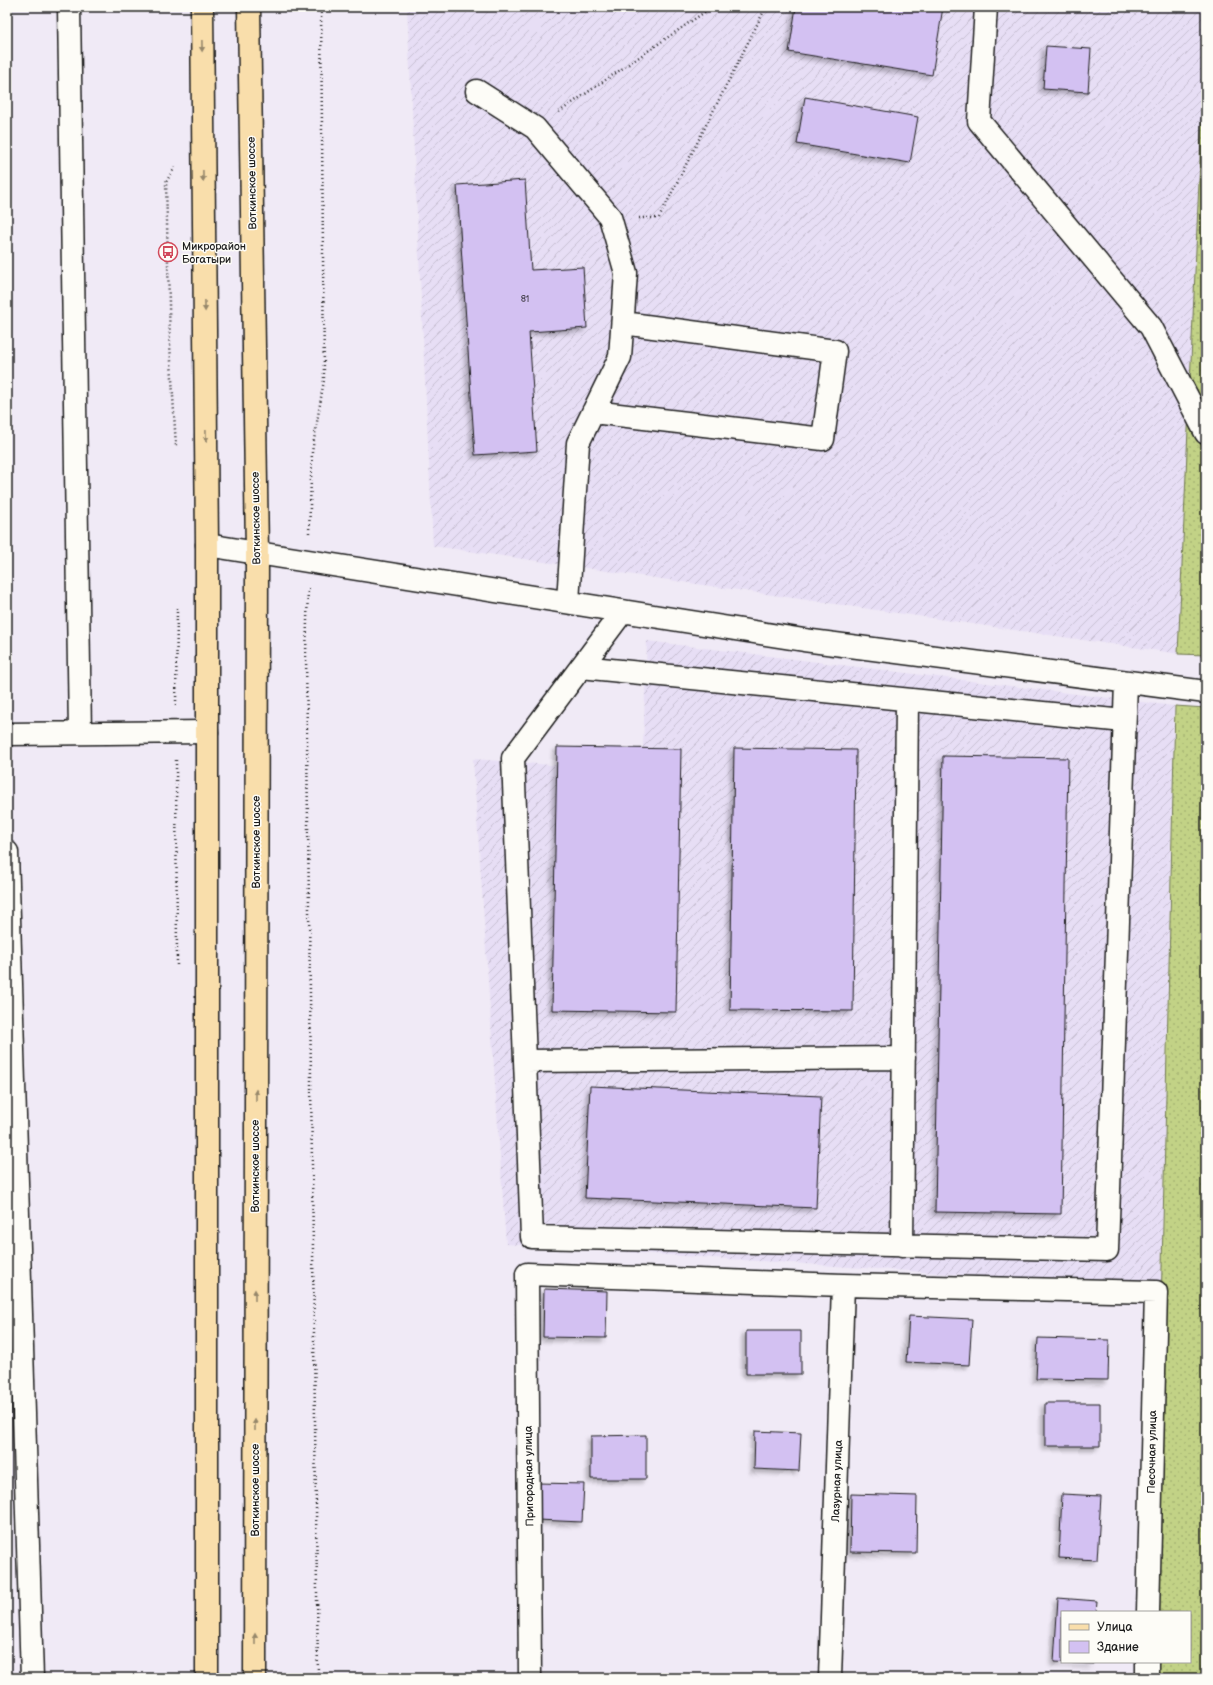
<svg xmlns="http://www.w3.org/2000/svg" width="1213" height="1685" font-family="'Balsamiq Sans',sans-serif">
<style>
.industrial{fill:url(#industrial-furrows)}
.grass{fill:url(#grass-dots);stroke:#6f7751}
.building{fill:#d3c1f2;stroke:#1c1c1c;filter:url(#shadow)}
.lines{fill:none;stroke-linecap:round;stroke-linejoin:round}
.minor-casing{stroke:#1c1c1c;stroke-width:25}
.major-casing{stroke:#1c1c1c;stroke-width:25}
.path{stroke:#1c1c1c;stroke-width:2.5;stroke-dasharray:1 3;stroke-linecap:butt}
.minor{stroke:#fdfcf7;stroke-width:22}
.major{stroke:#f9deab;stroke-width:22}
.oneway{fill:#96876b}
.labels{text-anchor:middle;dominant-baseline:central;stroke-width:3;stroke-linejoin:round;paint-order:stroke}
.number-label{font-size:9px;fill:#4a4552}
.street-label{font-size:11px;fill:#1c1c1c;stroke:#fdfcf7}
.poi-label{font-size:11px;fill:#1c1c1c;stroke:#fdfcf7;text-anchor:start}
</style>
<defs>
<pattern id="industrial-furrows" width="10" height="10" patternUnits="userSpaceOnUse"><rect width="10" height="10" fill="#e7def5"/><path d="M-1 1l2-2M0 10L10 0M9 11l2-2" fill="none" stroke="#c6bed1"/></pattern>
<pattern id="grass-dots" width="8" height="8" patternUnits="userSpaceOnUse"><rect width="8" height="8" fill="#c2d286"/><path d="M2 2h.1M6 6h.1" fill="none" stroke="#a6b473" stroke-width="1.8" stroke-linecap="round"/></pattern>
<filter id="shadow"><feDropShadow dx="-3.5" dy="3.5" stdDeviation="2" flood-color="#0004"/></filter>
</defs>
<rect width="100%" height="100%" fill="#f0eaf6"/>
<filter id="ink" filterUnits="userSpaceOnUse"><feTurbulence type="fractalNoise" baseFrequency=".025" numOctaves="2"/><feDisplacementMap in="SourceGraphic" scale="8" xChannelSelector="R" yChannelSelector="G"/><feConvolveMatrix kernelMatrix="1 2 1 2 8 2 1 2 1" color-interpolation-filters="sRGB"/></filter>
<g filter="url(#ink)">
<!-- industrial -->
<path class="industrial" d="M 407,7 L 1206,7 L 1206,52 L 1180,654 L 433,546 Z
M 647,641 L 1174,706 L 1161,1288 L 506,1244 L 473,759 L 642,772 Z"/>
<!-- grass -->
<path class="grass" d="M 1206,25 L 1206,655 L 1178,654 Z
M 1175,706 L 1206,708 L 1206,1678 L 1153,1678 L 1153,1662 L 1190,1662 L 1190,1612 L 1154,1612 Z"/>
<!-- building -->
<path class="building" d="M 796,7 L 943,7 L 932,75 L 789,52 Z
M 1046,46 L 1091,49 L 1088,92 L 1043,89 Z
M 805,97 L 918,117 L 910,163 L 797,144 Z
M 525,180 L 531,270 L 583,267 L 587,328 L 529,332 L 537,451 L 475,455 L 457,185 Z
M 557,747 L 681,749 L 676,1012 L 552,1010 Z
M 734,748 L 856,750 L 853,1011 L 730,1010 Z
M 943,756 L 1068,758 L 1061,1214 L 935,1212 Z
M 590,1086 L 821,1096 L 816,1208 L 585,1198 Z
M 544,1289 L 607,1291 L 606,1338 L 543,1337 Z
M 909,1316 L 972,1319 L 969,1365 L 906,1362 Z
M 746,1331 L 801,1331 L 801,1374 L 746,1374 Z
M 1038,1338 L 1109,1340 L 1108,1380 L 1036,1379 Z
M 1045,1403 L 1100,1403 L 1100,1446 L 1045,1446 Z
M 755,1431 L 801,1433 L 799,1471 L 754,1469 Z
M 646,1435 L 646,1479 L 591,1479 L 591,1436 Z
M 538,1483 L 584,1484 L 582,1522 L 537,1520 Z
M 851,1494 L 917,1496 L 916,1553 L 850,1552 Z
M 1062,1494 L 1101,1496 L 1097,1560 L 1059,1558 Z
M 1058,1598 L 1097,1601 L 1096,1612 L 1062,1612 L 1062,1662 L 1093,1662 L 1093,1664 L 1054,1662 Z"/>
<g class="lines">
<defs>
<path id="minor" d="M 69,7 L 80,733
M 986,7 L 979,121 L 1151,327 L 1206,433
M 477,91 L 535,128 L 610,217 L 626,273 L 620,357 L 578,443 L 568,602
M 593,412 L 823,439 L 835,351 L 623,323
M 207,545 L 804,640 L 1206,692
M 623,611 L 513,758 L 532,1237 L 1107,1250 L 1126,682
M 581,667 L 1124,721
M 7,734 L 207,732
M 7,852 L 32,1678
M 525,1061 L 904,1058
M 902,1246 L 907,700
M 530,1678 L 527,1274 L 843,1285 L 1156,1292 L 1148,1612
M 830,1678 L 843,1285
M 1147,1678 L 1147,1662"/>
<path id="major" d="M 202,7 L 207,545 L 207,1678
M 249,7 L 257,553 L 255,1678"/>
</defs>
<!-- minor casing -->
<use href="#minor" class="minor-casing"/>
<!-- major casing -->
<use href="#major" class="major-casing"/>
<!-- path -->
<path class="path" d="M 559,112 L 712,7
M 175,167 L 166,182 L 170,344 L 176,447
M 639,218 L 659,218 L 766,7
M 309,533 L 312,452 L 324,380 L 321,7
M 308,588 L 306,653 L 318,1678
M 176,705 L 177,608
M 176,760 L 177,967"/>
<!-- minor -->
<use href="#minor" class="minor"/>
<!-- major -->
<use href="#major" class="major"/>
</g>
<!-- one-way arrows -->
<defs><path id="oneway-solid" d="M-6-.8H1V-3.2L6.5 0L1 3.2V.8H-6Z"/></defs>
<g class="oneway">
<use href="#oneway-solid" transform="translate(202 46) rotate(89)"/>
<use href="#oneway-solid" transform="translate(203 176) rotate(89)"/>
<use href="#oneway-solid" transform="translate(205 306) rotate(89)"/>
<use href="#oneway-solid" transform="translate(206 436) rotate(89)"/>
<use href="#oneway-solid" transform="translate(256 1095) rotate(-90)"/>
<use href="#oneway-solid" transform="translate(255 1295) rotate(-90)"/>
<use href="#oneway-solid" transform="translate(255 1425) rotate(-90)"/>
<use href="#oneway-solid" transform="translate(255 1639) rotate(-90)"/>
</g>
</g>
<!-- icons -->
<defs>
<symbol id="bus-ring" viewBox="-11 -11 22 22"><circle r="9.5" fill="#fdfcf7" stroke="#d1495b" stroke-width="1.5"/><path d="M-5-6H5V4H4V6H2V4H-2V6H-4V4H-5ZM-3.5-4V0h7V-4ZM-3.5 1.2v1.5H-2V1.2ZM2 1.2v1.5H3.5V1.2Z" fill="#d1495b"/></symbol>
</defs>
<g fill-rule="evenodd">
<use href="#bus-ring" x="157" y="241" width="22" height="22"/>
</g>
<g class="labels">
<!-- number labels -->
<g class="number-label">
<text x="525" y="299">81</text>
</g>
<!-- street labels -->
<g class="street-label">
<text transform="translate(252 183) rotate(-91)">Воткинское шоссе</text>
<text transform="translate(256 518) rotate(-91)">Воткинское шоссе</text>
<text transform="translate(256 842) rotate(-90)">Воткинское шоссе</text>
<text transform="translate(255 1166) rotate(-90)">Воткинское шоссе</text>
<text transform="translate(1152 1452) rotate(-89)">Песочная улица</text>
<text transform="translate(529 1476) rotate(-91)">Пригородная улица</text>
<text transform="translate(837 1481) rotate(-88)">Лазурная улица</text>
<text transform="translate(255 1490) rotate(-90)">Воткинское шоссе</text>
</g>
<!-- poi labels -->
<g class="poi-label">
<text x="182" y="246">Микрорайон<tspan x="182" dy="13">Богатыри</tspan></text>
</g>
</g>
<!-- margin -->
<rect width="1213" height="1685" fill="none" stroke="#fdfcf7" stroke-width="24"/>
<rect x="12" y="12" width="1189" height="1661" fill="none" stroke="#1c1c1c" stroke-width="1.5" filter="url(#ink)"/>
<!-- legend -->
<rect x="1061" y="1611" width="130" height="52" fill="#fdfcf7" stroke="#a3a29f"/>
<rect x="1069" y="1624" width="20" height="6" fill="#f9deab" stroke="#a3a29f"/>
<text x="1097" y="1631" font-size="12" fill="#1c1c1c">Улица</text>
<rect x="1069" y="1641" width="20" height="12" fill="#d3c1f2" stroke="#a3a29f"/>
<text x="1097" y="1651" font-size="12" fill="#1c1c1c">Здание</text>
</svg>
